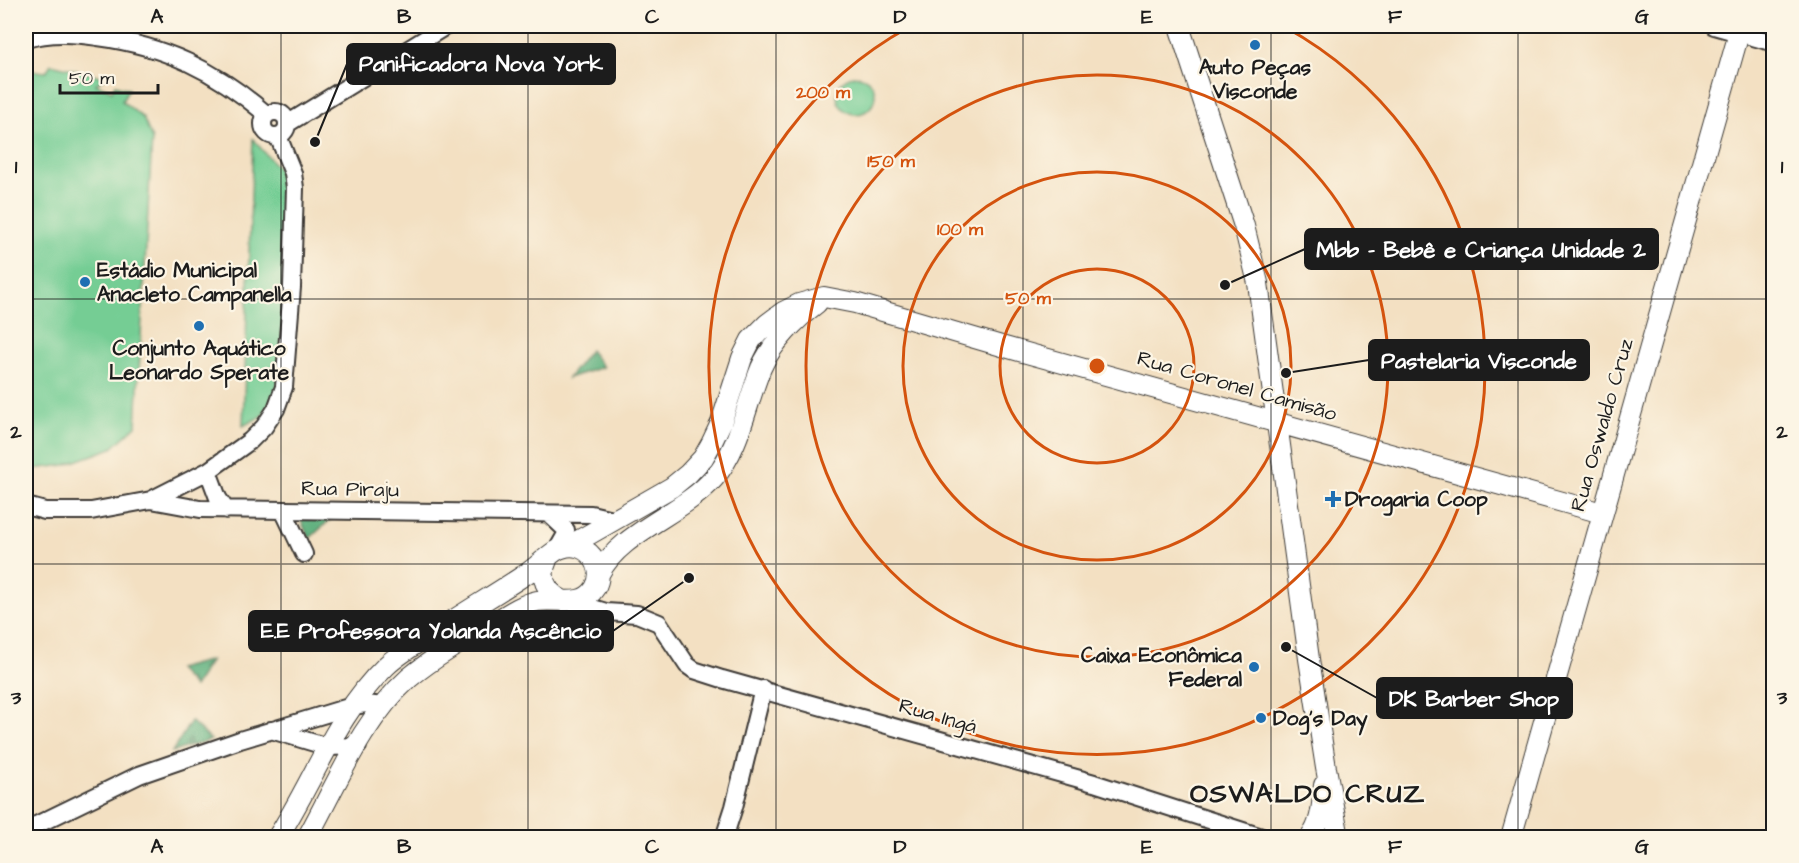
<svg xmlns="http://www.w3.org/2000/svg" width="1799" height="863" font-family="'Architects Daughter',sans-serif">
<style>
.green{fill:#74cd94;stroke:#487458;stroke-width:1.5}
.forest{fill:url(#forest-firs);stroke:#3e664d;stroke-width:1.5}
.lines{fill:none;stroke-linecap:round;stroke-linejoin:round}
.tertiary-casing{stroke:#3c3935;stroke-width:20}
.secondary-casing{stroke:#3c3935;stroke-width:22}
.tertiary{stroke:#fff;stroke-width:16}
.secondary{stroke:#fff;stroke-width:20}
.grid{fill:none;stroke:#1c1c1c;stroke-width:1.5;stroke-opacity:0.55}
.ring{fill:none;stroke:#d4530e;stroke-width:3}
.poi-dot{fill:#1f6fb2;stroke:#fcf5e5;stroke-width:2}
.labels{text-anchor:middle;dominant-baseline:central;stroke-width:4.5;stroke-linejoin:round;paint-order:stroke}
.poi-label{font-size:21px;font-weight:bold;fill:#1c1c1c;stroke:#fcf5e5;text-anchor:start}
.street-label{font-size:21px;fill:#1c1c1c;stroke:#fcf5e5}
.district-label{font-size:27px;font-weight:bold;letter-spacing:1.5px;fill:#1c1c1c;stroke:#fcf5e5}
.centre{fill:#d4530e;stroke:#fcf5e5;stroke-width:3}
.ring-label{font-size:18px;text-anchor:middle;font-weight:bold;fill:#d4530e;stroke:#fcf5e5;stroke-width:4.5;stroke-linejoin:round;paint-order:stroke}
.leader{fill:none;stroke:#1c1c1c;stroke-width:2}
.callout-dot{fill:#1c1c1c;stroke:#fcf5e5;stroke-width:2}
.callout{fill:#1c1c1c;stroke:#1c1c1c;stroke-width:2}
.callout-label{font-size:22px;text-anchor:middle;font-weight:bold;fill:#fff}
.neatline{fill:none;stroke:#1c1c1c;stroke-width:2}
.grid-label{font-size:20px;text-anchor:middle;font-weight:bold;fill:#1c1c1c}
</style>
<defs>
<pattern id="forest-firs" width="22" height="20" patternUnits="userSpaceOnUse" patternTransform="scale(1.5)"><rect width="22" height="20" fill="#5fb07e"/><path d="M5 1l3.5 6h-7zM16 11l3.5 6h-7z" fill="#4e8e66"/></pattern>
</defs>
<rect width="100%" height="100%" fill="#fcf5e5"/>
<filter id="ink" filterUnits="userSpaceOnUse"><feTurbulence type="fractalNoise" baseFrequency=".0167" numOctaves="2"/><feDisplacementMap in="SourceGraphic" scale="12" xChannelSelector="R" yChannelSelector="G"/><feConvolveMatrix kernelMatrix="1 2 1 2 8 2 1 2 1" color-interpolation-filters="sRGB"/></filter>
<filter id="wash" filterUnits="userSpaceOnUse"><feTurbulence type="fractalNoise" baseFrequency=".008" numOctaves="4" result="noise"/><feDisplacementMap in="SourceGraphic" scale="24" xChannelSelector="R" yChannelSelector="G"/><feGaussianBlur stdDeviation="1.35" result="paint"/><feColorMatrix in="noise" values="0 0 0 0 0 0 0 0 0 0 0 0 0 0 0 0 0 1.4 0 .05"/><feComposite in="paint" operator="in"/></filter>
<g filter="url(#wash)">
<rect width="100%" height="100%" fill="#f3e0c2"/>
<!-- green -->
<path class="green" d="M 51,64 L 105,77 L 96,84 L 112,91 L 115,85 L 129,89 L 122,101 L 143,118 L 152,139 L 136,426 L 112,448 L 65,465 L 26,470 L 26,70 L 46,72 Z
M837 95a19 19 0 1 1 38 0a19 19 0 1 1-38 0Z
M 253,139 L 287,179 L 286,299 L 277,390 L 262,416 L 243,426 Z"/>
<!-- forest -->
<path class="forest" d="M 590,350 L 603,367 L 568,378 Z
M 300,518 L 332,518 L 309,539 Z
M 211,660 L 194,687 L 177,669 Z
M 191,721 L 211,740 L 172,752 Z"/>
</g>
<g filter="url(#ink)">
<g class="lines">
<defs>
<path id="tertiary" d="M 1714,26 L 1774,43
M 26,39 C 49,32 74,33 98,37 C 165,46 215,70 266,114
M263 124a12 12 0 1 1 24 0a12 12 0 1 1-24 0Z
M 287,124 L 446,26
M 208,471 L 218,498 L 226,510
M 151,500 L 200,509 L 591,514 L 612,519
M 26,506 L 45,511 L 91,511 L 151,500 L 208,471 L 250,441 L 264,427 L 276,409 L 284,387 L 292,287 L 295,188 L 293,173 L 278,136
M 283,510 L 304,554
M 549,514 L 566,530 L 565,536 L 557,550
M 569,601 L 606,612 L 637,614 L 659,623 L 687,665 L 694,670 L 722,679 L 1094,783 L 1265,838
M 271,730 L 328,747 L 358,746
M 26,830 L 139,775 L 240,740 L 352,706 L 366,704 L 383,706
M 724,838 L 734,807 L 763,689"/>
<path id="secondary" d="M 1179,26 L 1244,226 L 1258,283 L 1309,659 L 1326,768 L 1339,838
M 569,546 L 672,487 L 688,474 L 703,458 L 711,444 L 721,423 L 742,358 L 751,340 L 767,324 L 783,312 L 799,304 L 824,297 L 855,303 L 1005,347 L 1602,513
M 547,560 C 539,577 546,592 562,600
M 599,574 C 620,532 683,514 714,478 C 740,448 746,404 761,368 C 772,343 796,319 817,303
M 277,838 C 314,781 336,714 386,666 C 401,652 420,641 438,630 C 467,611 497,593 526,574 C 536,568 553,550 562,548 C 585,539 608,566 595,588 C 582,609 557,597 537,601 C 522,604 505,616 492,624 C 464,640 434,657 409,678 C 362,720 337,784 307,838
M 1310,838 C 1322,823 1322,803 1324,785
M 1511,838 L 1741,26"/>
</defs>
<!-- tertiary casing -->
<use href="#tertiary" class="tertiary-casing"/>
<!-- secondary casing -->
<use href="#secondary" class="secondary-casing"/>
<!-- tertiary -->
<use href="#tertiary" class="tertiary"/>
<!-- secondary -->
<use href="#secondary" class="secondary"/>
</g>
</g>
<!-- grid -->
<path class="grid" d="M 281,26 L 281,838M 528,26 L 528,838M 776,26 L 776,838M 1023,26 L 1023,838M 1271,26 L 1271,838M 1518,26 L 1518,838M 26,299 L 1774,299M 26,564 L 1774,564"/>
<!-- distance rings -->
<g class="ring">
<circle cx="1097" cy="366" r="97"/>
<circle cx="1097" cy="366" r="194"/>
<circle cx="1097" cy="366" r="291"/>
<path d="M1285 27A388 388 0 1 1 909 27"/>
</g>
<!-- markers -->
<g class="poi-dot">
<circle cx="1255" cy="45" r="6"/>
<circle cx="85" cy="282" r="6"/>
<circle cx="199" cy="326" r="6"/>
<path d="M1330 490h6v6h6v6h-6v6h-6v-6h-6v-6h6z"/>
<circle cx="1254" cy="667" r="6"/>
<circle cx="1261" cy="718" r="6"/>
</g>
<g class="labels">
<!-- poi labels -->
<g class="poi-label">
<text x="1255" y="67" text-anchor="middle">Auto Peças<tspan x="1255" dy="24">Visconde</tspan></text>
<text x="97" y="270">Estádio Municipal<tspan x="97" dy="24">Anacleto Campanella</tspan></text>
<text x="199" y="348" text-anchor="middle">Conjunto Aquático<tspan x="199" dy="24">Leonardo Sperate</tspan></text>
<text x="1345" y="499">Drogaria Coop</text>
<text x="1242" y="655" text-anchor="end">Caixa Econômica<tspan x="1242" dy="24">Federal</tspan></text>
<text x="1273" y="718">Dog's Day</text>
</g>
<!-- street labels -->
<g class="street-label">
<text transform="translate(1237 386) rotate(16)">Rua Coronel Camisão</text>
<text transform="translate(1602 425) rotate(-74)">Rua Oswaldo Cruz</text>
<text transform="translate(350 489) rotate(1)">Rua Piraju</text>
<text transform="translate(938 716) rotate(16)">Rua Ingá</text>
</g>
<!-- district labels -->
<g class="district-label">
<text x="1308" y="794">OSWALDO CRUZ</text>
</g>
</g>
<circle cx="1097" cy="366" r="9" class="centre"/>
<g class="ring-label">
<text x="823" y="98">200 m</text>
<text x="891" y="167">150 m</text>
<text x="960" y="235">100 m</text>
<text x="1028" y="304">50 m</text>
</g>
<!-- callouts -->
<path class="leader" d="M315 142L347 64M1225 285L1305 249M1286 373L1369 360M689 578L613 631M1286 647L1377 698"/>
<g class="callout-dot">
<circle cx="315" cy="142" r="6"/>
<circle cx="1225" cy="285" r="6"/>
<circle cx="1286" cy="373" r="6"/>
<circle cx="689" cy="578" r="6"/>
<circle cx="1286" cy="647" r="6"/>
</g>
<g class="callout">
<rect x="347" y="44" width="268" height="40" rx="6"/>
<rect x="1305" y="229" width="353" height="40" rx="6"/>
<rect x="1369" y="340" width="220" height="40" rx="6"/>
<rect x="249" y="611" width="364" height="40" rx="6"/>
<rect x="1377" y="678" width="195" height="40" rx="6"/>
</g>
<g class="callout-label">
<text x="481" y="71">Panificadora Nova York</text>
<text x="1481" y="257">Mbb - Bebê e Criança Unidade 2</text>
<text x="1479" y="368">Pastelaria Visconde</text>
<text x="431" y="638">E.E Professora Yolanda Ascêncio</text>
<text x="1474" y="706">DK Barber Shop</text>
</g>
<!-- margin -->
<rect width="1799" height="863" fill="none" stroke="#fcf5e5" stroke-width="66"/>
<!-- scale -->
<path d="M60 84v9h98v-9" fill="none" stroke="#1c1c1c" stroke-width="3"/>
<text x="69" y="84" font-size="18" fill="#1c1c1c" stroke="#fcf5e5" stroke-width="4.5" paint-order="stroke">50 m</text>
<rect x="33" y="33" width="1733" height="797" class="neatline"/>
<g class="grid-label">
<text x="157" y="23">A</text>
<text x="404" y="23">B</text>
<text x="652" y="23">C</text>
<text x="900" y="23">D</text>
<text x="1147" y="23">E</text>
<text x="1395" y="23">F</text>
<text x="1642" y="23">G</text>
<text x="16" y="173">1</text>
<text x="1782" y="173">1</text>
<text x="16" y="438">2</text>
<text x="1782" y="438">2</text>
<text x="16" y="704">3</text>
<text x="1782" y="704">3</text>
<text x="157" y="853">A</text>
<text x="404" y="853">B</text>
<text x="652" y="853">C</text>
<text x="900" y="853">D</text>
<text x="1147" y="853">E</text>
<text x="1395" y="853">F</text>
<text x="1642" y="853">G</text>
</g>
</svg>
